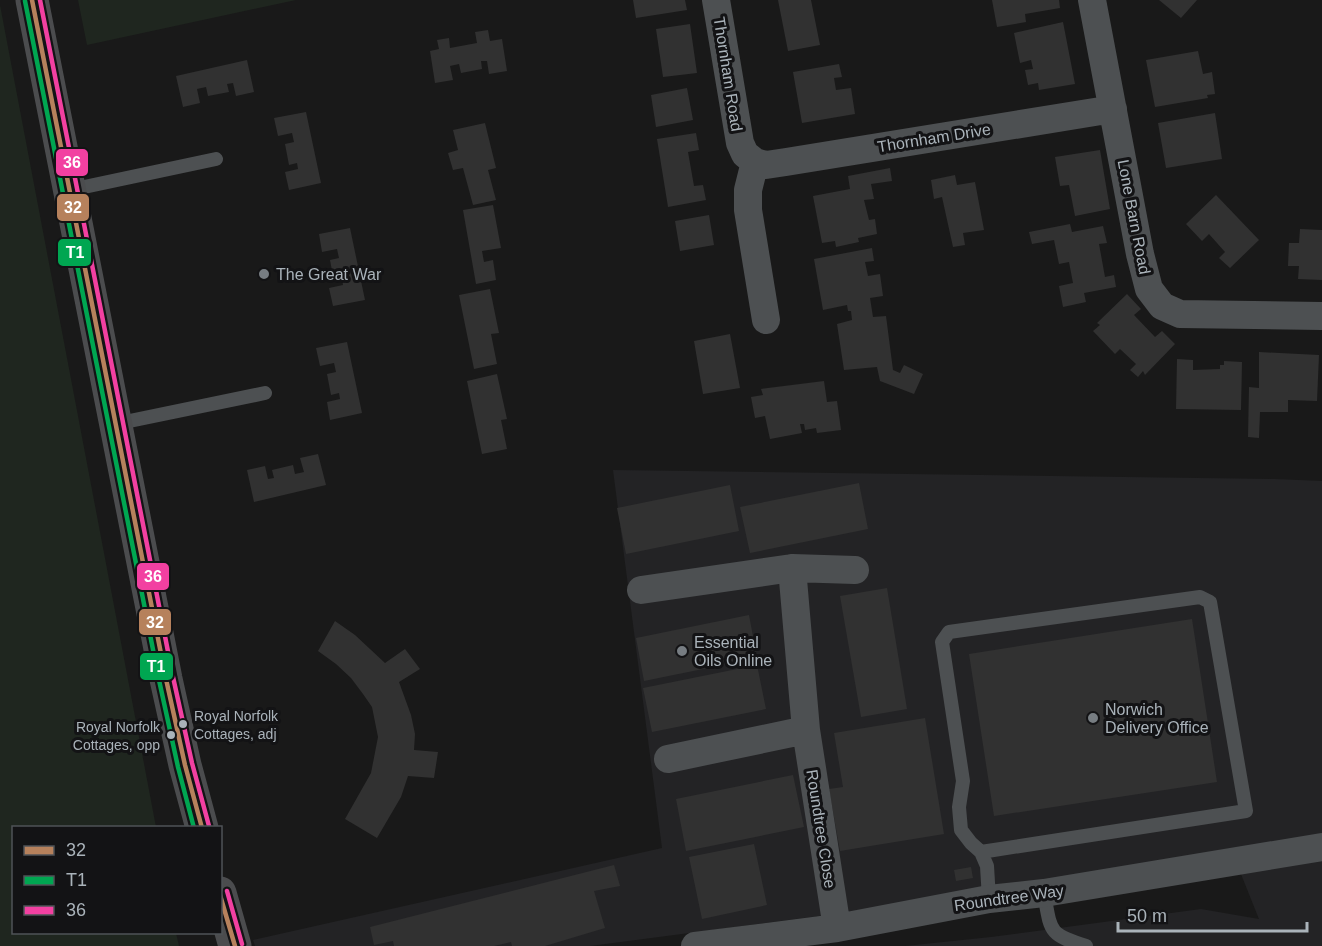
<svg xmlns="http://www.w3.org/2000/svg" width="1322" height="946" font-family="Helvetica,sans-serif">
<style>
.built{fill:#232325}
.green{fill:#1f261f}
.building{fill:#313131}
.lines{fill:none;stroke-linecap:round;stroke-linejoin:round}
.lane{stroke:#4d5052;stroke-width:14}
.street{stroke:#4d5052;stroke-width:28}
.highway{stroke:#4b4c4e;stroke-width:33}
.bus-1-casing{stroke:#131315;stroke-width:9}
.bus-2-casing{stroke:#131315;stroke-width:9}
.bus-3-casing{stroke:#131315;stroke-width:9}
.bus-1{stroke:#b6815c;stroke-width:4.5}
.bus-2{stroke:#00a651;stroke-width:4.5}
.bus-3{stroke:#f240a1;stroke-width:4.5}
.poi-dot{fill:#777d82;stroke:#131315;stroke-width:2}
.bus-dot{fill:#aab3ba;stroke:#131315;stroke-width:2}
.labels{text-anchor:middle;dominant-baseline:central;stroke-width:6;stroke-linejoin:round;paint-order:stroke}
.bus-label{font-size:14px;fill:#aab3ba;stroke:#131315;text-anchor:start}
.street-label{font-size:16px;fill:#aab3ba;stroke:#131315}
.poi-label{font-size:16px;fill:#aab3ba;stroke:#131315;text-anchor:start}
.line-badge{stroke:#131315;stroke-width:2}
.badge-label{font-size:16px;text-anchor:middle;font-weight:bold;fill:#fff}
</style>
<rect width="100%" height="100%" fill="#191919"/>
<!-- built -->
<path class="built" d="M 613,470 L 1275,479 L 1322,481 L 1322,946 L 905,946 L 991,937 L 1201,909 L 1259,919 L 1231,849 L 1086,881 L 590,946 L 255,946 L 253,940 L 662,848 Z"/>
<!-- green -->
<path class="green" d="M 78,0 L 296,0 L 87,45 Z
M 0,5 L 156,827 L 14,828 L 14,932 L 176,933 L 179,946 L 0,946 Z"/>
<!-- building -->
<path class="building" d="M 633,0 L 685,0 L 687,10 L 636,18 Z
M 778,0 L 811,0 L 820,45 L 788,51 Z
M 992,0 L 1059,0 L 1060,8 L 1025,14 L 1026,22 L 997,27 Z
M 1159,0 L 1197,0 L 1181,18 Z
M 1063,22 L 1075,84 L 1039,90 L 1038,83 L 1028,85 L 1025,70 L 1033,69 L 1031,60 L 1020,63 L 1014,33 Z
M 690,24 L 697,73 L 663,77 L 656,29 Z
M 488,30 L 490,41 L 502,39 L 507,71 L 489,74 L 487,61 L 481,61 L 482,69 L 461,73 L 459,64 L 450,66 L 453,80 L 435,83 L 430,51 L 439,49 L 437,40 L 449,38 L 450,48 L 477,43 L 475,32 Z
M 1198,51 L 1203,74 L 1212,72 L 1215,94 L 1207,95 L 1208,98 L 1155,107 L 1146,60 Z
M 247,60 L 254,92 L 236,96 L 233,83 L 227,84 L 229,92 L 208,96 L 206,87 L 197,89 L 200,103 L 183,107 L 176,76 Z
M 839,64 L 842,77 L 834,78 L 836,90 L 851,88 L 855,114 L 802,123 L 793,72 Z
M 687,88 L 693,120 L 656,127 L 651,95 Z
M 306,112 L 321,183 L 289,190 L 285,172 L 298,169 L 297,163 L 289,165 L 285,144 L 294,142 L 292,133 L 278,136 L 274,118 Z
M 1215,113 L 1222,159 L 1166,168 L 1158,123 Z
M 485,123 L 496,168 L 488,170 L 496,200 L 473,205 L 463,168 L 453,170 L 448,153 L 458,150 L 453,130 Z
M 696,133 L 699,150 L 688,152 L 694,186 L 703,185 L 706,200 L 668,207 L 657,139 Z
M 1100,150 L 1110,209 L 1075,216 L 1069,185 L 1060,186 L 1055,157 Z
M 890,168 L 892,181 L 871,184 L 874,199 L 864,200 L 869,220 L 875,219 L 877,234 L 858,238 L 859,242 L 836,247 L 835,241 L 822,243 L 813,196 L 850,189 L 848,176 Z
M 955,175 L 957,185 L 975,182 L 984,230 L 963,233 L 965,245 L 953,247 L 942,197 L 934,199 L 931,180 Z
M 1216,195 L 1259,240 L 1230,268 L 1219,258 L 1225,252 L 1209,234 L 1202,241 L 1186,224 Z
M 493,205 L 501,248 L 482,251 L 484,262 L 493,260 L 496,280 L 476,284 L 463,210 Z
M 709,215 L 714,245 L 680,251 L 675,221 Z
M 1070,224 L 1072,232 L 1103,226 L 1107,243 L 1099,244 L 1105,277 L 1114,275 L 1116,287 L 1084,293 L 1086,302 L 1063,307 L 1059,286 L 1073,283 L 1069,262 L 1059,264 L 1054,240 L 1032,244 L 1029,232 Z
M 350,228 L 365,300 L 333,306 L 329,288 L 343,285 L 342,279 L 334,281 L 330,260 L 339,258 L 337,249 L 322,252 L 319,234 Z
M 1300,229 L 1322,230 L 1322,280 L 1298,279 L 1299,266 L 1288,266 L 1289,243 L 1299,243 Z
M 872,248 L 874,261 L 865,262 L 868,276 L 880,274 L 883,296 L 870,298 L 873,317 L 886,316 L 893,370 L 900,373 L 904,365 L 923,374 L 914,394 L 880,381 L 877,367 L 844,370 L 837,324 L 852,320 L 851,311 L 848,311 L 847,305 L 823,310 L 814,259 Z
M 490,289 L 499,333 L 491,334 L 497,364 L 474,369 L 459,295 Z
M 1127,294 L 1141,309 L 1134,315 L 1155,337 L 1162,331 L 1175,344 L 1145,375 L 1143,371 L 1138,377 L 1130,370 L 1136,364 L 1120,349 L 1115,354 L 1093,331 L 1100,325 L 1097,323 Z
M 730,334 L 740,388 L 703,394 L 694,341 Z
M 347,342 L 362,413 L 330,420 L 327,402 L 340,399 L 339,393 L 331,395 L 327,374 L 336,372 L 334,363 L 320,366 L 316,348 Z
M 1259,352 L 1319,355 L 1317,401 L 1288,400 L 1288,412 L 1260,412 L 1259,438 L 1248,437 L 1249,387 L 1259,388 Z
M 1177,359 L 1193,360 L 1193,370 L 1220,369 L 1220,365 L 1224,365 L 1224,361 L 1242,362 L 1241,410 L 1176,409 Z
M 497,374 L 507,419 L 501,420 L 507,449 L 482,454 L 467,381 Z
M 824,381 L 827,402 L 837,401 L 841,430 L 817,433 L 816,428 L 805,430 L 804,424 L 800,424 L 802,433 L 770,439 L 765,416 L 755,418 L 751,397 L 763,395 L 761,389 Z
M 318,454 L 326,485 L 254,502 L 247,470 L 265,466 L 268,479 L 274,478 L 272,470 L 293,465 L 295,474 L 304,472 L 300,458 Z
M 859,483 L 868,529 L 750,553 L 740,507 Z
M 730,485 L 739,531 L 626,554 L 617,508 Z
M 887,588 L 907,709 L 861,717 L 840,596 Z
M 749,615 L 757,658 L 644,681 L 636,638 Z
M 1192,619 L 1217,782 L 994,816 L 969,654 Z
M 335,621 L 355,635 L 385,663 L 405,649 L 420,669 L 399,682 L 411,715 L 415,734 L 414,750 L 438,752 L 434,778 L 408,776 L 401,797 L 377,838 L 345,819 L 371,773 L 378,737 L 372,707 L 363,694 L 351,678 L 336,664 L 318,651 Z
M 757,665 L 766,709 L 652,732 L 643,688 Z
M 925,718 L 944,834 L 840,851 L 829,789 L 843,787 L 834,733 Z
M 793,775 L 804,827 L 686,851 L 676,799 Z
M 754,844 L 767,905 L 702,919 L 689,857 Z
M 614,865 L 620,886 L 594,891 L 605,928 L 545,946 L 512,946 L 511,942 L 494,946 L 394,946 L 393,941 L 374,945 L 370,927 Z
M 971,867 L 973,878 L 956,881 L 954,870 Z"/>
<g class="lines">
<!-- lane -->
<path class="lane" d="M 70,190 L 216,159
M 115,424 L 265,393
M 981,852 L 1246,811 L 1210,602 L 1200,597 L 949,632 L 942,642 L 963,781 L 959,807 L 961,830 L 971,843 L 981,852 L 987,866 L 989,899
M 1044,893 C 1051,932 1048,934 1086,946"/>
<!-- street -->
<path class="street" d="M 716,0 L 740,143 L 745,154 L 755,162 L 748,190 L 748,210 L 766,320
M 1092,0 L 1140,254 L 1149,289 L 1162,306 L 1180,314 L 1322,316
M 755,162 L 766,165 L 786,162 L 1113,109
M 792,568 L 806,730 L 837,928
M 641,590 L 792,568 L 855,570
M 668,759 L 806,730
M 695,946 L 837,928 L 989,899 L 1044,893 L 1322,847"/>
<!-- highway -->
<path class="highway" d="M 32,0 L 166,679 L 185,765 L 202,828
M 220,893 L 235,946"/>
<defs>
<path id="bus-1" d="M 32,0 L 166,679 L 185,765 L 202,828
M 220,895 L 235,946"/>
<path id="bus-2" d="M 25,1 L 159,680 L 178,767 L 194,828"/>
<path id="bus-3" d="M 40,0 L 173,677 L 192,763 L 209,826
M 227,891 L 242,944"/>
</defs>
<!-- bus-1 casing -->
<use href="#bus-1" class="bus-1-casing"/>
<!-- bus-2 casing -->
<use href="#bus-2" class="bus-2-casing"/>
<!-- bus-3 casing -->
<use href="#bus-3" class="bus-3-casing"/>
<!-- bus-1 -->
<use href="#bus-1" class="bus-1"/>
<!-- bus-2 -->
<use href="#bus-2" class="bus-2"/>
<!-- bus-3 -->
<use href="#bus-3" class="bus-3"/>
</g>
<!-- markers -->
<g class="poi-dot">
<circle cx="264" cy="274" r="6"/>
<circle cx="682" cy="651" r="6"/>
<circle cx="1093" cy="718" r="6"/>
</g>
<g class="bus-dot">
<circle cx="183" cy="724" r="5"/>
<circle cx="171" cy="735" r="5"/>
</g>
<g class="labels">
<!-- bus labels -->
<g class="bus-label">
<text x="194" y="716">Royal Norfolk<tspan x="194" dy="18">Cottages, adj</tspan></text>
<text x="160" y="727" text-anchor="end">Royal Norfolk<tspan x="160" dy="18">Cottages, opp</tspan></text>
</g>
<!-- street labels -->
<g class="street-label">
<text transform="translate(728 74) rotate(81)">Thornham Road</text>
<text transform="translate(934 138) rotate(-9)">Thornham Drive</text>
<text transform="translate(1134 217) rotate(79)">Lone Barn Road</text>
<text transform="translate(821 829) rotate(81)">Roundtree Close</text>
<text transform="translate(1009 898) rotate(-8)">Roundtree Way</text>
</g>
<!-- poi labels -->
<g class="poi-label">
<text x="276" y="274">The Great War</text>
<text x="694" y="642">Essential<tspan x="694" dy="18">Oils Online</tspan></text>
<text x="1105" y="709">Norwich<tspan x="1105" dy="18">Delivery Office</tspan></text>
</g>
</g>
<g class="line-badge">
<rect x="55" y="148" width="34" height="29" rx="6" fill="#f240a1"/>
<rect x="56" y="193" width="34" height="29" rx="6" fill="#b6815c"/>
<rect x="57" y="238" width="35" height="29" rx="6" fill="#00a651"/>
<rect x="136" y="562" width="34" height="29" rx="6" fill="#f240a1"/>
<rect x="138" y="608" width="34" height="28" rx="6" fill="#b6815c"/>
<rect x="139" y="652" width="35" height="29" rx="6" fill="#00a651"/>
</g>
<g class="badge-label">
<text x="72" y="168">36</text>
<text x="73" y="213">32</text>
<text x="75" y="258">T1</text>
<text x="153" y="582">36</text>
<text x="155" y="628">32</text>
<text x="156" y="672">T1</text>
</g>
<!-- legend -->
<rect x="12" y="826" width="210" height="108" fill="#131315" stroke="#4f5357" stroke-width="1.5"/>
<rect x="24" y="846" width="30" height="9" fill="#b6815c" stroke="#4f5357" stroke-width="1.5"/>
<text x="66" y="856" font-size="18" fill="#aab3ba">32</text>
<rect x="24" y="876" width="30" height="9" fill="#00a651" stroke="#4f5357" stroke-width="1.5"/>
<text x="66" y="886" font-size="18" fill="#aab3ba">T1</text>
<rect x="24" y="906" width="30" height="9" fill="#f240a1" stroke="#4f5357" stroke-width="1.5"/>
<text x="66" y="916" font-size="18" fill="#aab3ba">36</text>
<!-- scale -->
<path d="M1118 922v9h189v-9" fill="none" stroke="#aab3ba" stroke-width="3"/>
<text x="1127" y="922" font-size="18" fill="#aab3ba" stroke="#131315" stroke-width="4.5" paint-order="stroke">50 m</text>
</svg>
